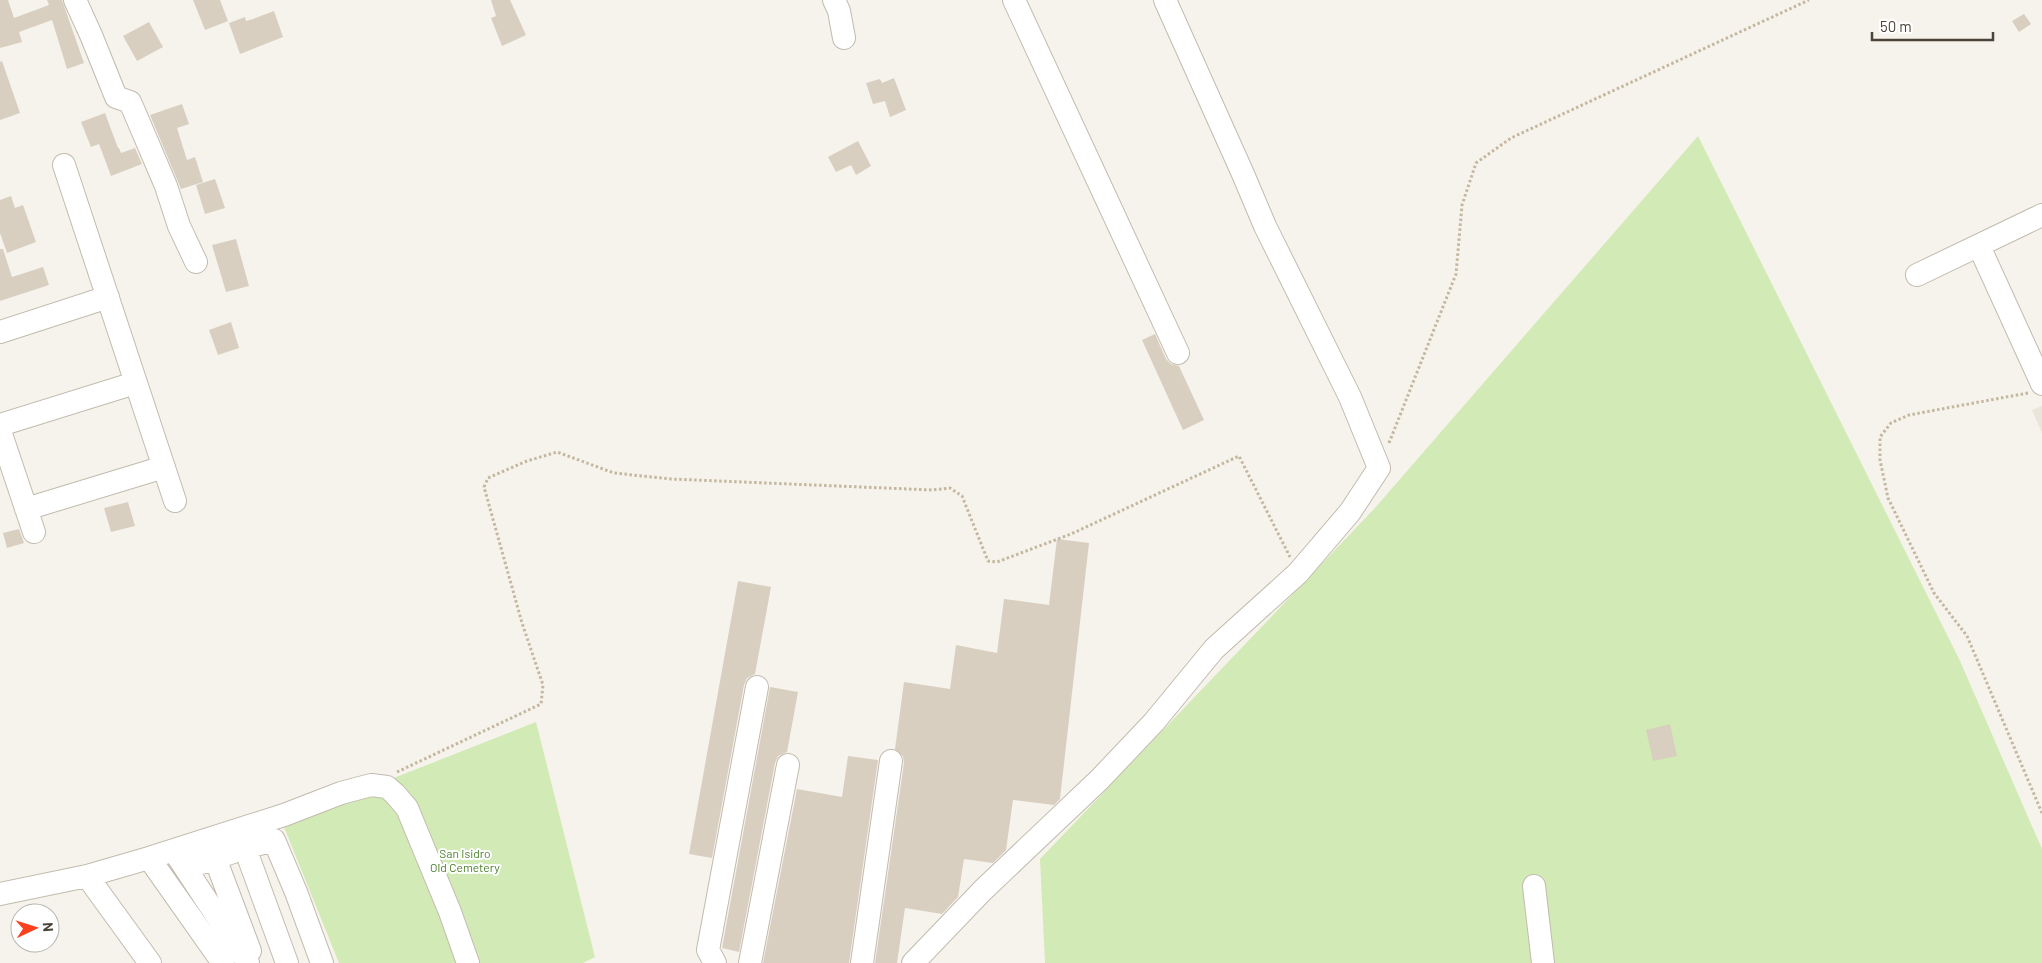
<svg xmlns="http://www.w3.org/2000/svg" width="2042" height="963" font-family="Barlow,sans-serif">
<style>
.residential{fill:#eae5da}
.green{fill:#d2eab5}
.building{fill:#d8cfc1}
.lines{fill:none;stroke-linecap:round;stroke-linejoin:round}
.minor-casing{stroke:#c2bbae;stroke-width:24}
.path{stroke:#c4b79f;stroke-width:3;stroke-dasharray:2.5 2.5;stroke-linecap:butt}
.minor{stroke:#fff;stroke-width:22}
.labels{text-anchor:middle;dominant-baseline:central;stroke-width:4;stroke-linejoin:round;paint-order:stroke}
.park-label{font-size:12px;fill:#4a7f2a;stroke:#fff}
</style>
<rect width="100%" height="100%" fill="#f6f3ec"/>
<!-- residential -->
<path class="residential" d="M 2042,406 L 2042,433 L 2032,410 Z"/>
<!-- green -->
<path class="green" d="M 1698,136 L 1960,661 L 2042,849 L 2042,963 L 1045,963 L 1040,859 L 1374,509 Z
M 536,722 L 595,957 L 583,963 L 339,963 L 282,822 Z"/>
<!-- building -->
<path class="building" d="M 0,0 L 8,0 L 14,18 L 49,5 L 47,0 L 62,0 L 84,63 L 67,69 L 52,20 L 19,32 L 22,42 L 0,48 Z
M 193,0 L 220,0 L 228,21 L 205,30 Z
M 491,0 L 510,0 L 526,35 L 502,46 L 491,18 L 496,16 Z
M 274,11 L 283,37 L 240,54 L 229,23 L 245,17 L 246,21 L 253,19 Z
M 2024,14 L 2031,24 L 2019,32 L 2012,21 Z
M 149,22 L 163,47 L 137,61 L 123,36 Z
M 2,61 L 20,113 L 0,120 L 0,62 Z
M 894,78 L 906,110 L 890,117 L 885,101 L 873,104 L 866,83 L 880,79 L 882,83 Z
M 182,104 L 189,124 L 177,128 L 187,160 L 195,157 L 203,182 L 181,189 L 150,115 Z
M 105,113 L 118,148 L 119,148 L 121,153 L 135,148 L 142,164 L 111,176 L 99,144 L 91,147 L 81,122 Z
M 858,141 L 871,166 L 856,175 L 851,165 L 836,172 L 828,157 Z
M 215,179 L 225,208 L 205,214 L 196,185 Z
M 11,196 L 15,208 L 23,205 L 36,242 L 7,253 L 0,233 L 0,200 Z
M 236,239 L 249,286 L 226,292 L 212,245 Z
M 0,249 L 3,249 L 12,277 L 43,267 L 49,285 L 0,301 Z
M 231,322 L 239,348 L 218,355 L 209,330 Z
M 1155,334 L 1166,359 L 1171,364 L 1179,366 L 1204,420 L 1183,430 L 1142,340 Z
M 128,502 L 135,526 L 111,532 L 104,508 Z
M 19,529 L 24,543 L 7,548 L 3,533 Z
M 1057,539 L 1089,543 L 1060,799 L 1054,805 L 1013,800 L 1006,850 L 993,863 L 964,859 L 958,897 L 942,914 L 905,908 L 897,963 L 875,963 L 904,763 L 903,756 L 895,749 L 904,682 L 950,689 L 956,645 L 997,653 L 1004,599 L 1049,605 Z
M 738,581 L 771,587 L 755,674 L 747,678 L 744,685 L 712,858 L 689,854 Z
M 770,687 L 798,692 L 787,752 L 778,756 L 775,763 L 739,952 L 722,948 Z
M 1670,724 L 1677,756 L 1653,761 L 1646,730 Z
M 848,756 L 878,760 L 849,963 L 763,963 L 797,789 L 842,797 Z"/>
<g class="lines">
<defs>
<path id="minor" d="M 75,0 L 91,35 L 116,97 L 130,102 L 134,111 L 166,186 L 179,226 L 196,262
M 834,0 L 839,11 L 844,38
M 1014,0 L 1178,353
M 64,165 L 175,501
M 1979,246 L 2042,384
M 1917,275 L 2042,215
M 0,332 L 108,297
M 0,425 L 135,383
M 0,431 L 34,532
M 26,509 L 164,467
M 245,848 L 287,963
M 178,857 L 248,963
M 149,858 L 223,963
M 215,858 L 250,951
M 186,868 L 245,848 L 274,840 L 296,892 L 322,963
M 87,876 L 150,963
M 1534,886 L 1543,963
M 0,894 L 87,876 L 149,858 L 284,815 L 341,793 L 371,785 L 387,787 L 395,794 L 407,808 L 450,912 L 468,963
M 715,963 L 708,950 L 757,687
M 750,963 L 788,765
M 862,963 L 891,761
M 913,963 L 983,890 L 1100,779 L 1154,722 L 1214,649 L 1298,573 L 1350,512 L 1379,468 L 1350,397 L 1265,226 L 1243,174 L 1165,0"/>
</defs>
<!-- minor casing -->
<use href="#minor" class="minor-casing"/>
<!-- path -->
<path class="path" d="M 2028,393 L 1909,415 L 1891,423 L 1880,437 L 1880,460 L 1888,498 L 1934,593 L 1967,636 L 2042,813
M 1389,443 L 1456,274 L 1462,205 L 1476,163 L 1511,138 L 1809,0
M 397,772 L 541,704 L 543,685 L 522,623 L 484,487 L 488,478 L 527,461 L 557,452 L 614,473 L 671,479 L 932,490 L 950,488 L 962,496 L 988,561 L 997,562 L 1071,534 L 1239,456 L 1290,557"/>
<!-- minor -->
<use href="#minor" class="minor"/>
</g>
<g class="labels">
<!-- park labels -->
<g class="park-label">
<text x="465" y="853">San Isidro<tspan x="465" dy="14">Old Cemetery</tspan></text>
</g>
</g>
<!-- north arrow -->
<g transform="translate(35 928) rotate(86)"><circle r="24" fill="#ffffff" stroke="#b7b4b0"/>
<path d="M0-4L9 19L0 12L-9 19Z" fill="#fc3f1d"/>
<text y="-8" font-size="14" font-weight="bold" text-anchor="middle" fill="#4b4439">N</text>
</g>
<!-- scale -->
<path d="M1872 32v8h121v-8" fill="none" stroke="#4b4439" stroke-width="2.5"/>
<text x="1880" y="32" font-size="15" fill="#4b4439" stroke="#ffffff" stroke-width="4" paint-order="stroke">50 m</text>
</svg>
